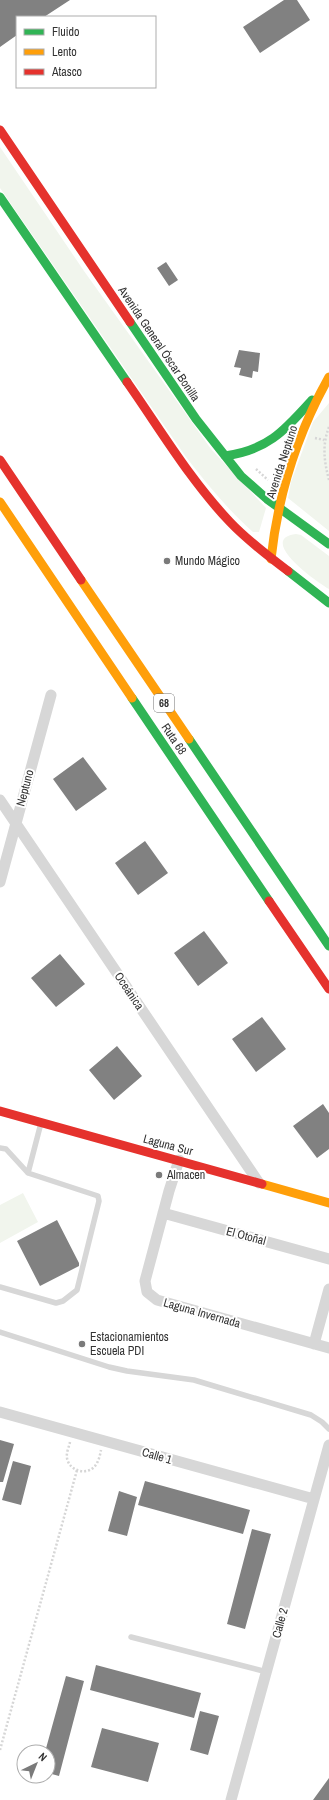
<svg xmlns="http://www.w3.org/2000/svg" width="329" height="1800" font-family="'Archivo Narrow',sans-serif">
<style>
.green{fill:#f1f5ed}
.building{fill:#818181}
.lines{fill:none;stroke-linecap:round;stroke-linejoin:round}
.path{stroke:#d6d6d6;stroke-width:2.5;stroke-dasharray:2 2;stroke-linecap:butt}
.lane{stroke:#d7d7d7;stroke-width:5.5}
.street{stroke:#d7d7d7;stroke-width:11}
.fast{stroke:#30b455;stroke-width:9}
.slow{stroke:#ff9f0a;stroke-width:9}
.jam{stroke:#e5322d;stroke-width:9}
.poi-dot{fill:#7a7a7a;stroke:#fff;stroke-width:1.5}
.labels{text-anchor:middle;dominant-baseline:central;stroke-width:4;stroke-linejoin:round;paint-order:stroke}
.shield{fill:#fff;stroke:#707070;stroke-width:1}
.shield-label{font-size:11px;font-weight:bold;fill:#333}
.street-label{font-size:12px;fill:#333;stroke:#fff}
.poi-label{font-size:12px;fill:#333;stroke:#fff;text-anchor:start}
</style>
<rect width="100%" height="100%" fill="#fff"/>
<!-- green -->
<path class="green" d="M 0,147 L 84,271 L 211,449 L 266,508 L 259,532 L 253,532 C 228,510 207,484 186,457 L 0,188 Z
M 329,403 L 329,531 L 288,498 L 291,482 L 313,422 Z
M 296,534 L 301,535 L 329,556 L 329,589 C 318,583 256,539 296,534 Z
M 23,1193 L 38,1222 L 0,1243 L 0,1205 Z"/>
<!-- building -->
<path class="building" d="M 0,0 L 70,0 L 44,17 L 17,17 L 17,35 L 0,47 Z
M 284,0 L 297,0 L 310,20 L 260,53 L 243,27 Z
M 166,262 L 178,280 L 169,286 L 157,268 Z
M 239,350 L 260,353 L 258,372 L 253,371 L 252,378 L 239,375 L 241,368 L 234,367 Z
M 83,757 L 107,789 L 76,811 L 53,779 Z
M 145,841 L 168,873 L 138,895 L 115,863 Z
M 204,931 L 228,963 L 198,986 L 174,953 Z
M 60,954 L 85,984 L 56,1007 L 31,978 Z
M 262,1017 L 286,1049 L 256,1072 L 232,1039 Z
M 117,1046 L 142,1076 L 114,1100 L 89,1070 Z
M 323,1104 L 329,1113 L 329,1149 L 317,1158 L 293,1126 Z
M 57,1220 L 79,1263 L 79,1266 L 40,1286 L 17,1241 Z
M 0,1440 L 14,1444 L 3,1482 L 0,1482 Z
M 13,1461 L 31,1466 L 21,1505 L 2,1500 Z
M 145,1481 L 250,1510 L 243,1534 L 138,1505 Z
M 119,1491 L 137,1497 L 127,1536 L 108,1531 Z
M 252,1529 L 271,1534 L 245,1629 L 227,1624 Z
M 96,1665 L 201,1693 L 194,1718 L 90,1690 Z
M 66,1676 L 84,1681 L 59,1776 L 48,1773 L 48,1752 L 45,1752 Z
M 200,1711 L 219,1716 L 208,1755 L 190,1750 Z
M 102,1728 L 159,1743 L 148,1782 L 91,1767 Z
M 329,1778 L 329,1800 L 313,1800 Z"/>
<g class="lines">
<!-- path -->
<path class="path" d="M 329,427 C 322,445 324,461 329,480
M 315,438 L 324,440
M 256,469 L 268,480
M 70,1442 C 69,1447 66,1453 67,1458 C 69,1471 87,1476 95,1466 C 99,1461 100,1455 101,1450
M 0,1750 L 77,1470"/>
<!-- lane -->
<path class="lane" d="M 0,1148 L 6,1149 L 28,1173 L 98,1196 L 99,1201 L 77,1290 L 63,1301 L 56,1303 L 0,1287
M 28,1173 L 41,1123
M 0,1332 L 109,1367 L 127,1371 L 194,1380 L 311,1415 L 322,1422 L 329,1429
M 131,1637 L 267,1672"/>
<!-- street -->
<path class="street" d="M 0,800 L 259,1183
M 0,882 L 51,695
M 179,1160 L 169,1191 L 145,1281 L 147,1292 L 157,1300 L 329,1348
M 163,1213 L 329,1259
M 314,1344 L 329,1289
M 0,1412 L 314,1499
M 231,1800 L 329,1445"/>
<!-- fast -->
<path class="fast" d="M 0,197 L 127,382
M 130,322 L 196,419 L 241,476 L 267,499 L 329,544
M 225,456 C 268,450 284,431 312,400
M 288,571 L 329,603
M 132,698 L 269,901
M 189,739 L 329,946"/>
<!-- slow -->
<path class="slow" d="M 0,502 L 132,698
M 271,559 C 278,494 297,434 329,377
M 81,580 L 189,739
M 262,1184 L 329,1203"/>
<!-- jam -->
<path class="jam" d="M 0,130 L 130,322
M 127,382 C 160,429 190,480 230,522 C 247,540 268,556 288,571
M 0,460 L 81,580
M 269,901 L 329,989
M 0,1111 L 262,1184"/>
</g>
<!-- markers -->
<g class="poi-dot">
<circle cx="167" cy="561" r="4"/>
<circle cx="159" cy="1175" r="4"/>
<circle cx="82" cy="1344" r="4"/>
</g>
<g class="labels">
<!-- shield labels -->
<rect class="shield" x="154" y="694" width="20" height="18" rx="3"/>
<g class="shield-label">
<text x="164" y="703">68</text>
</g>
<!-- street labels -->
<g class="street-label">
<text transform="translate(159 344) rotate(56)">Avenida General Óscar Bonilla</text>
<text transform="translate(282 462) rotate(-72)">Avenida Neptuno</text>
<text transform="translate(174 739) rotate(56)">Ruta 68</text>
<text transform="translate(25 788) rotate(-75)">Neptuno</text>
<text transform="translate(129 991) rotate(56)">Oceánica</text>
<text transform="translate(168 1145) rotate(15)">Laguna Sur</text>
<text transform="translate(246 1236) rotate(15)">El Otoñal</text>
<text transform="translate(202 1313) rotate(16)">Laguna Invernada</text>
<text transform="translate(157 1456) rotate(16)">Calle 1</text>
<text transform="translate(280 1623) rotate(-75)">Calle 2</text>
</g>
<!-- poi labels -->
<g class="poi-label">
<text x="175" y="561">Mundo Mágico</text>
<text x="167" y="1175">Almacen</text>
<text x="90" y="1337">Estacionamientos<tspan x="90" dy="14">Escuela PDI</tspan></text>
</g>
</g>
<!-- legend -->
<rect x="16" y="16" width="140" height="72" fill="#ffffff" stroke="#adadad"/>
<rect x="24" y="29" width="20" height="6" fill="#30b455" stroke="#adadad"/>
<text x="52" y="36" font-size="12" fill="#333333">Fluido</text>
<rect x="24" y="49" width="20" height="6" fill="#ff9f0a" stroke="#adadad"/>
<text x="52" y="56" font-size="12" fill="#333333">Lento</text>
<rect x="24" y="69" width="20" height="6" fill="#e5322d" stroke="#adadad"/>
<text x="52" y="76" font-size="12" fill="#333333">Atasco</text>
<!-- north arrow -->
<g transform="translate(36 1764) rotate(43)"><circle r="19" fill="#ffffff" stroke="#adadad"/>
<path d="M0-3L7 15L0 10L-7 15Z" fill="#7a7a7a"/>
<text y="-6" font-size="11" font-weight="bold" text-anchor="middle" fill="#333333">N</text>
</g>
</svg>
